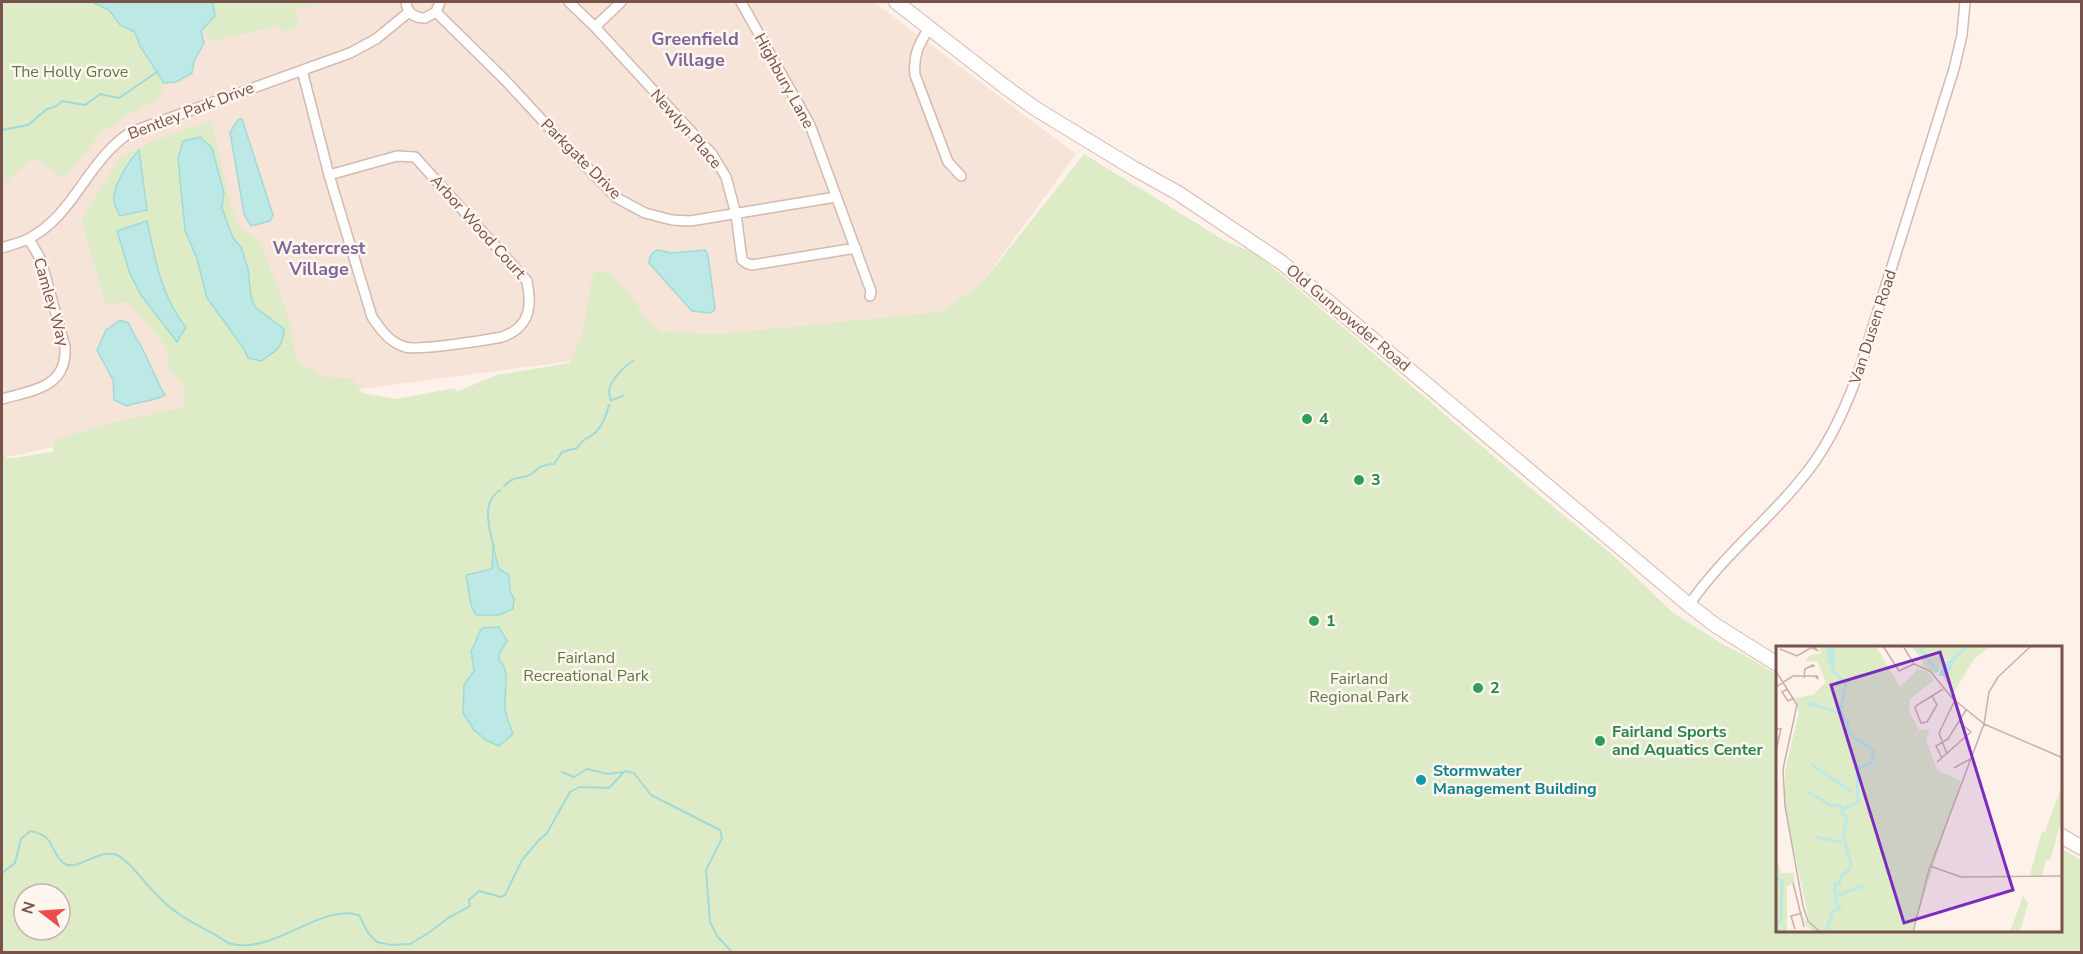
<svg xmlns="http://www.w3.org/2000/svg" width="2083" height="954" font-family="'Nunito Sans',sans-serif">
<style>
.residential{fill:#f7e4d9}
.green{fill:#ddecc6;fill-rule:evenodd}
.water{fill:#bce8e5;stroke:#a1dad7;stroke-width:1.5}
.lines{fill:none;stroke-linecap:round;stroke-linejoin:round}
.stream{stroke:#a1dad7;stroke-width:2}
.minor-casing{stroke:#d3b9b0;stroke-width:12}
.secondary-casing{stroke:#d8b9b0;stroke-width:16}
.minor{stroke:#fff;stroke-width:9}
.secondary{stroke:#fff;stroke-width:14}
.leisure-dot{fill:#2e9e5b;stroke:#fff6f0;stroke-width:2}
.culture-dot{fill:#0f9aa8;stroke:#fff6f0;stroke-width:2}
.labels{text-anchor:middle;dominant-baseline:central;stroke-width:5;stroke-linejoin:round;paint-order:stroke}
.park-label{font-size:16px;fill:#5c793f;stroke:#fff6f0}
.street-label{font-size:16px;fill:#79524b;stroke:#fff6f0}
.leisure-label{font-size:16px;font-weight:bold;fill:#27864d;stroke:#fff6f0;text-anchor:start}
.culture-label{font-size:16px;font-weight:bold;fill:#0d838f;stroke:#fff6f0;text-anchor:start}
.neighbourhood-label{font-size:18px;font-weight:bold;fill:#7f679c;stroke:#fff6f0}
.inset-river{fill:none;stroke:#bce8e5;stroke-width:3}
.inset-road{fill:none;stroke:#c8b1aa;stroke-width:1.5}
.view{fill:#7b2cbf;fill-opacity:0.15;stroke:#7b2cbf;stroke-width:3}
.inset-edge{fill:none;stroke:#79524b;stroke-width:3}
</style>
<rect width="100%" height="100%" fill="#fdf1e9"/>
<!-- residential -->
<path class="residential" d="M 2,2 L 874,2 L 1076,154 L 982,283 L 940,312 L 264,402 L 2,458 Z"/>
<!-- green -->
<path class="green" d="M 2,2 L 92,2 L 109,10 L 120,25 L 135,32 L 140,46 L 164,83 L 159,98 L 133,112 L 99,135 L 64,178 L 33,157 L 2,186 Z
M 213,2 L 321,2 L 295,10 L 300,25 L 285,32 L 278,26 L 212,41 L 201,31 L 215,16 Z
M 211,120 L 232,210 L 239,227 L 259,239 L 285,307 L 298,361 L 325,377 L 352,378 L 362,393 L 397,399 L 455,388 L 456,392 L 497,375 L 570,363 L 583,330 L 592,278 L 595,271 L 607,271 L 638,304 L 641,315 L 662,332 L 718,334 L 940,312 L 982,283 L 1084,154 L 1227,242 L 1257,254 L 1546,501 L 1614,556 L 1672,612 L 1724,645 L 1743,654 L 1777,675 L 1777,932 L 2060,932 L 2061,848 L 2082,861 L 2081,952 L 2,952 L 2,451 L 3,450 L 6,459 L 53,452 L 53,441 L 103,425 L 184,407 L 183,384 L 168,369 L 168,349 L 128,302 L 106,304 L 81,221 L 120,157 L 144,145 ZM 139,151 L 147,209 L 120,216 ZM 218,174 L 224,193 L 222,208 L 233,238 L 241,248 L 248,269 L 251,296 L 255,307 L 284,329 L 248,358 L 244,349 L 207,298 L 197,259 L 185,230 L 183,205 ZM 24,894 L 60,894 L 60,930 L 24,930 Z"/>
<!-- water -->
<path class="water" d="M 92,2 L 213,2 L 215,16 L 201,31 L 204,43 L 194,61 L 192,73 L 176,82 L 164,83 L 140,46 L 135,32 L 120,25 L 109,10 Z
M 242,119 L 273,215 L 270,221 L 251,226 L 244,214 L 230,132 L 238,120 Z
M 200,137 L 212,148 L 224,193 L 222,208 L 233,238 L 241,247 L 248,269 L 251,296 L 255,307 L 284,329 C 283,348 276,351 261,361 L 248,358 L 244,349 L 207,298 L 197,259 L 185,230 L 178,159 L 183,141 Z
M 139,150 L 147,210 L 120,216 C 118,212 115,206 114,202 C 112,186 129,161 139,150 Z
M 147,221 C 155,258 161,297 186,327 L 177,342 L 141,295 L 130,274 L 117,231 Z
M 658,250 L 671,253 L 705,250 L 708,255 L 715,309 L 711,313 L 692,311 L 649,263 C 649,256 651,253 658,250 Z
M 120,320 L 129,323 C 132,333 137,339 142,348 C 150,363 156,380 165,395 C 152,402 140,401 127,406 L 114,400 L 113,380 L 97,350 L 106,330 Z
M 493,547 L 499,569 L 509,575 L 510,591 L 514,599 L 513,609 L 499,615 L 476,615 L 471,605 L 466,575 L 492,569 Z
M 499,627 L 507,641 L 499,654 L 499,660 C 511,670 504,692 505,706 C 505,715 510,725 513,734 L 499,746 L 486,740 L 474,730 L 463,713 L 464,685 L 474,671 L 471,651 C 476,644 477,635 482,628 Z"/>
<g class="lines">
<!-- stream -->
<path class="stream" d="M 2,130 L 28,125 L 47,109 L 57,106 L 62,101 L 85,105 L 100,94 L 119,98 L 157,72
M 612,400 L 623,396
M 611,401 C 610,398 609,395 609,391 C 610,381 624,366 633,361
M 504,486 C 513,477 516,479 527,476 C 540,471 535,465 554,464 L 562,452 L 577,448 C 585,436 587,440 596,432 C 603,425 606,415 609,405
M 494,548 C 490,530 480,503 500,490
M 562,772 L 574,777 L 587,769 L 608,774 L 624,772
M 2,873 L 15,863 L 21,839 L 30,831 C 57,835 49,854 65,864 C 78,871 99,848 117,855 C 129,860 146,885 156,894 C 172,912 191,922 212,933 C 219,936 224,942 232,944 C 274,954 321,903 359,915 L 368,933 L 377,942 L 391,945 L 410,944 L 430,932 L 448,918 L 470,906 L 469,900 L 479,891 L 501,897 L 505,895 L 522,860 L 538,841 L 547,833 L 570,792 L 579,787 L 609,788 L 625,771 L 634,773 L 651,795 L 720,830 L 722,838 L 706,870 L 710,922 L 717,936 L 732,952"/>
<defs>
<path id="minor" d="M 406,2 C 407,13 414,18 425,18 L 436,12 L 440,2
M 569,2 L 595,27 L 712,154 L 726,177 L 736,214 L 742,260 L 746,263 L 752,265 L 856,248
M 741,2 L 810,125 L 868,283 L 871,291 L 870,296
M 436,12 L 505,80 L 567,147 L 617,198 L 645,213 L 672,220 L 690,221 L 836,197
M 595,27 L 621,2
M 929,28 C 919,44 913,55 915,75 L 948,162 L 961,176
M 302,70 L 329,175 L 372,317 C 381,330 389,342 405,347 C 418,351 486,340 502,337 C 507,335 514,332 518,328 C 532,316 530,298 527,281 L 415,157 L 397,156 L 329,175
M 2,248 C 10,245 20,243 28,239 C 75,215 87,160 131,132 L 350,53 L 376,39 L 409,12
M 2,399 C 33,390 67,388 65,347 L 41,260 L 29,239
M 1689,605 C 1724,553 1776,515 1813,464 C 1835,433 1849,400 1861,365 L 1954,69 L 1962,35 L 1965,2"/>
<path id="secondary" d="M 896,2 L 1004,86 L 1036,109 L 1133,168 L 1178,193 L 1281,262 L 1689,605 L 1715,625 L 1777,664
M 2060,835 L 2082,848"/>
</defs>
<!-- minor casing -->
<use href="#minor" class="minor-casing"/>
<!-- secondary casing -->
<use href="#secondary" class="secondary-casing"/>
<!-- minor -->
<use href="#minor" class="minor"/>
<!-- secondary -->
<use href="#secondary" class="secondary"/>
</g>
<!-- markers -->
<g class="leisure-dot">
<circle cx="1307" cy="419" r="6"/>
<circle cx="1359" cy="480" r="6"/>
<circle cx="1314" cy="621" r="6"/>
<circle cx="1478" cy="688" r="6"/>
<circle cx="1600" cy="741" r="6"/>
</g>
<circle class="culture-dot" cx="1421" cy="780" r="6"/>
<g class="labels">
<!-- park labels -->
<g class="park-label">
<text x="70" y="72">The Holly Grove</text>
<text x="586" y="658">Fairland<tspan x="586" dy="18">Recreational Park</tspan></text>
<text x="1359" y="679">Fairland<tspan x="1359" dy="18">Regional Park</tspan></text>
</g>
<!-- street labels -->
<g class="street-label">
<text transform="translate(784 81) rotate(61)">Highbury Lane</text>
<text transform="translate(191 111) rotate(-21)">Bentley Park Drive</text>
<text transform="translate(686 129) rotate(49)">Newlyn Place</text>
<text transform="translate(581 159) rotate(45)">Parkgate Drive</text>
<text transform="translate(478 227) rotate(48)">Arbor Wood Court</text>
<text transform="translate(51 302) rotate(74)">Camley Way</text>
<text transform="translate(1348 318) rotate(40)">Old Gunpowder Road</text>
<text transform="translate(1873 327) rotate(-72)">Van Dusen Road</text>
</g>
<!-- leisure labels -->
<g class="leisure-label">
<text x="1319" y="419">4</text>
<text x="1371" y="480">3</text>
<text x="1326" y="621">1</text>
<text x="1490" y="688">2</text>
<text x="1612" y="732">Fairland Sports<tspan x="1612" dy="18">and Aquatics Center</tspan></text>
</g>
<!-- culture labels -->
<g class="culture-label">
<text x="1433" y="771">Stormwater<tspan x="1433" dy="18">Management Building</tspan></text>
</g>
<!-- neighbourhood labels -->
<g class="neighbourhood-label">
<text x="695" y="39">Greenfield<tspan x="695" dy="21">Village</tspan></text>
<text x="319" y="248">Watercrest<tspan x="319" dy="21">Village</tspan></text>
</g>
</g>
<!-- overview -->
<g transform="translate(1776 646)">
<rect width="286" height="286" fill="#fdf1e9"/>
<path d="M 44,0 L 100,0 L 124,41 L 142,23 L 151,25 L 158,34 L 134,53 L 133,65 L 143,84 L 154,83 L 150,93 L 161,124 L 185,135 L 136,286 L 39,286 L 30,280 L 25,269 L 34,279 L 9,162 L 9,125 L 23,66 L 19,52 L 37,49 L 50,36 L 41,15 L 29,16 L 34,9 L 45,8 ZM 135,0 L 215,0 L 198,13 L 178,46 L 167,32 L 175,24 L 176,13 L 171,13 L 159,28 L 146,19 L 147,15 ZM 286,139 L 286,173 L 274,214 L 270,215 L 266,230 L 254,229 L 266,185 L 269,186 ZM 0,210 L 5,227 L 18,227 L 19,236 L 11,240 L 11,286 L 0,286 ZM 247,250 L 252,257 L 244,286 L 234,286 Z" fill="#ddecc6"/>
<path d="M 176,13 L 178,17 L 172,30 L 163,30 L 167,16 Z" fill="#bce8e5"/>
<path class="inset-river" d="M 142,0 L 162,26M 52,2 L 55,20M 176,13 L 193,0M 32,57 L 64,67M 35,118 L 75,145M 32,146 L 56,160 L 64,159 L 68,164M 40,191 L 65,196M 0,231 L 6,235 L 5,274 L 0,278 L 1,284 L 6,286M 62,249 L 89,239M 50,286 L 57,265 L 64,263 L 59,254 L 59,238 L 63,238 L 66,228 L 73,225 L 75,218 L 67,189 L 71,171 L 66,168 L 68,163 L 82,156 L 81,123 L 95,117 L 98,105 L 71,86 L 72,78 L 64,65 L 70,38 L 57,25 L 57,5 L 52,0"/>
<path class="inset-road" d="M 107,0 L 123,25 L 138,18M 127,0 L 138,18 L 154,25 L 177,53M 4,3 L 21,10 L 38,0 L 41,4 L 36,2M 0,25 L 21,59 L 7,123 L 9,160 L 27,260 L 32,275 L 44,286M 28,32 L 29,23 L 37,19 L 38,20 L 33,21M 0,41 L 17,30 L 41,30 L 42,33 L 39,30M 12,43 L 6,46 L 12,55 L 18,52M 156,50 L 161,59 L 151,76 L 145,77 L 139,62 L 141,59 L 156,50 L 167,43M 181,56 L 208,78M 208,78 L 287,112M 0,83 L 5,83 L 0,105M 171,108 L 163,87 L 178,56M 166,112 L 160,100 L 172,93 L 190,64M 161,116 L 195,86 L 182,75M 178,122 L 194,113M 154,220 L 185,231 L 287,230M 17,237 L 28,281M 19,283 L 15,270 L 26,267M 137,286 L 153,224 L 208,78 L 213,46 L 222,31 L 255,0"/>
<path class="view" d="M 164,6 L 237,244 L 128,277 L 55,39 Z"/>
<rect width="286" height="286" class="inset-edge"/>
</g>
<!-- border -->
<rect width="2083" height="954" fill="none" stroke="#79524b" stroke-width="6"/>
<!-- north arrow -->
<g transform="translate(42 912) rotate(287)"><circle r="28" fill="#fff6f0" stroke="#c9b4ae" stroke-width="1.5"/>
<path d="M0-4.5L10 22L0 15L-10 22Z" fill="#ea4e4b"/>
<text y="-9" font-size="16" font-weight="bold" text-anchor="middle" fill="#79524b">N</text>
</g>
</svg>
